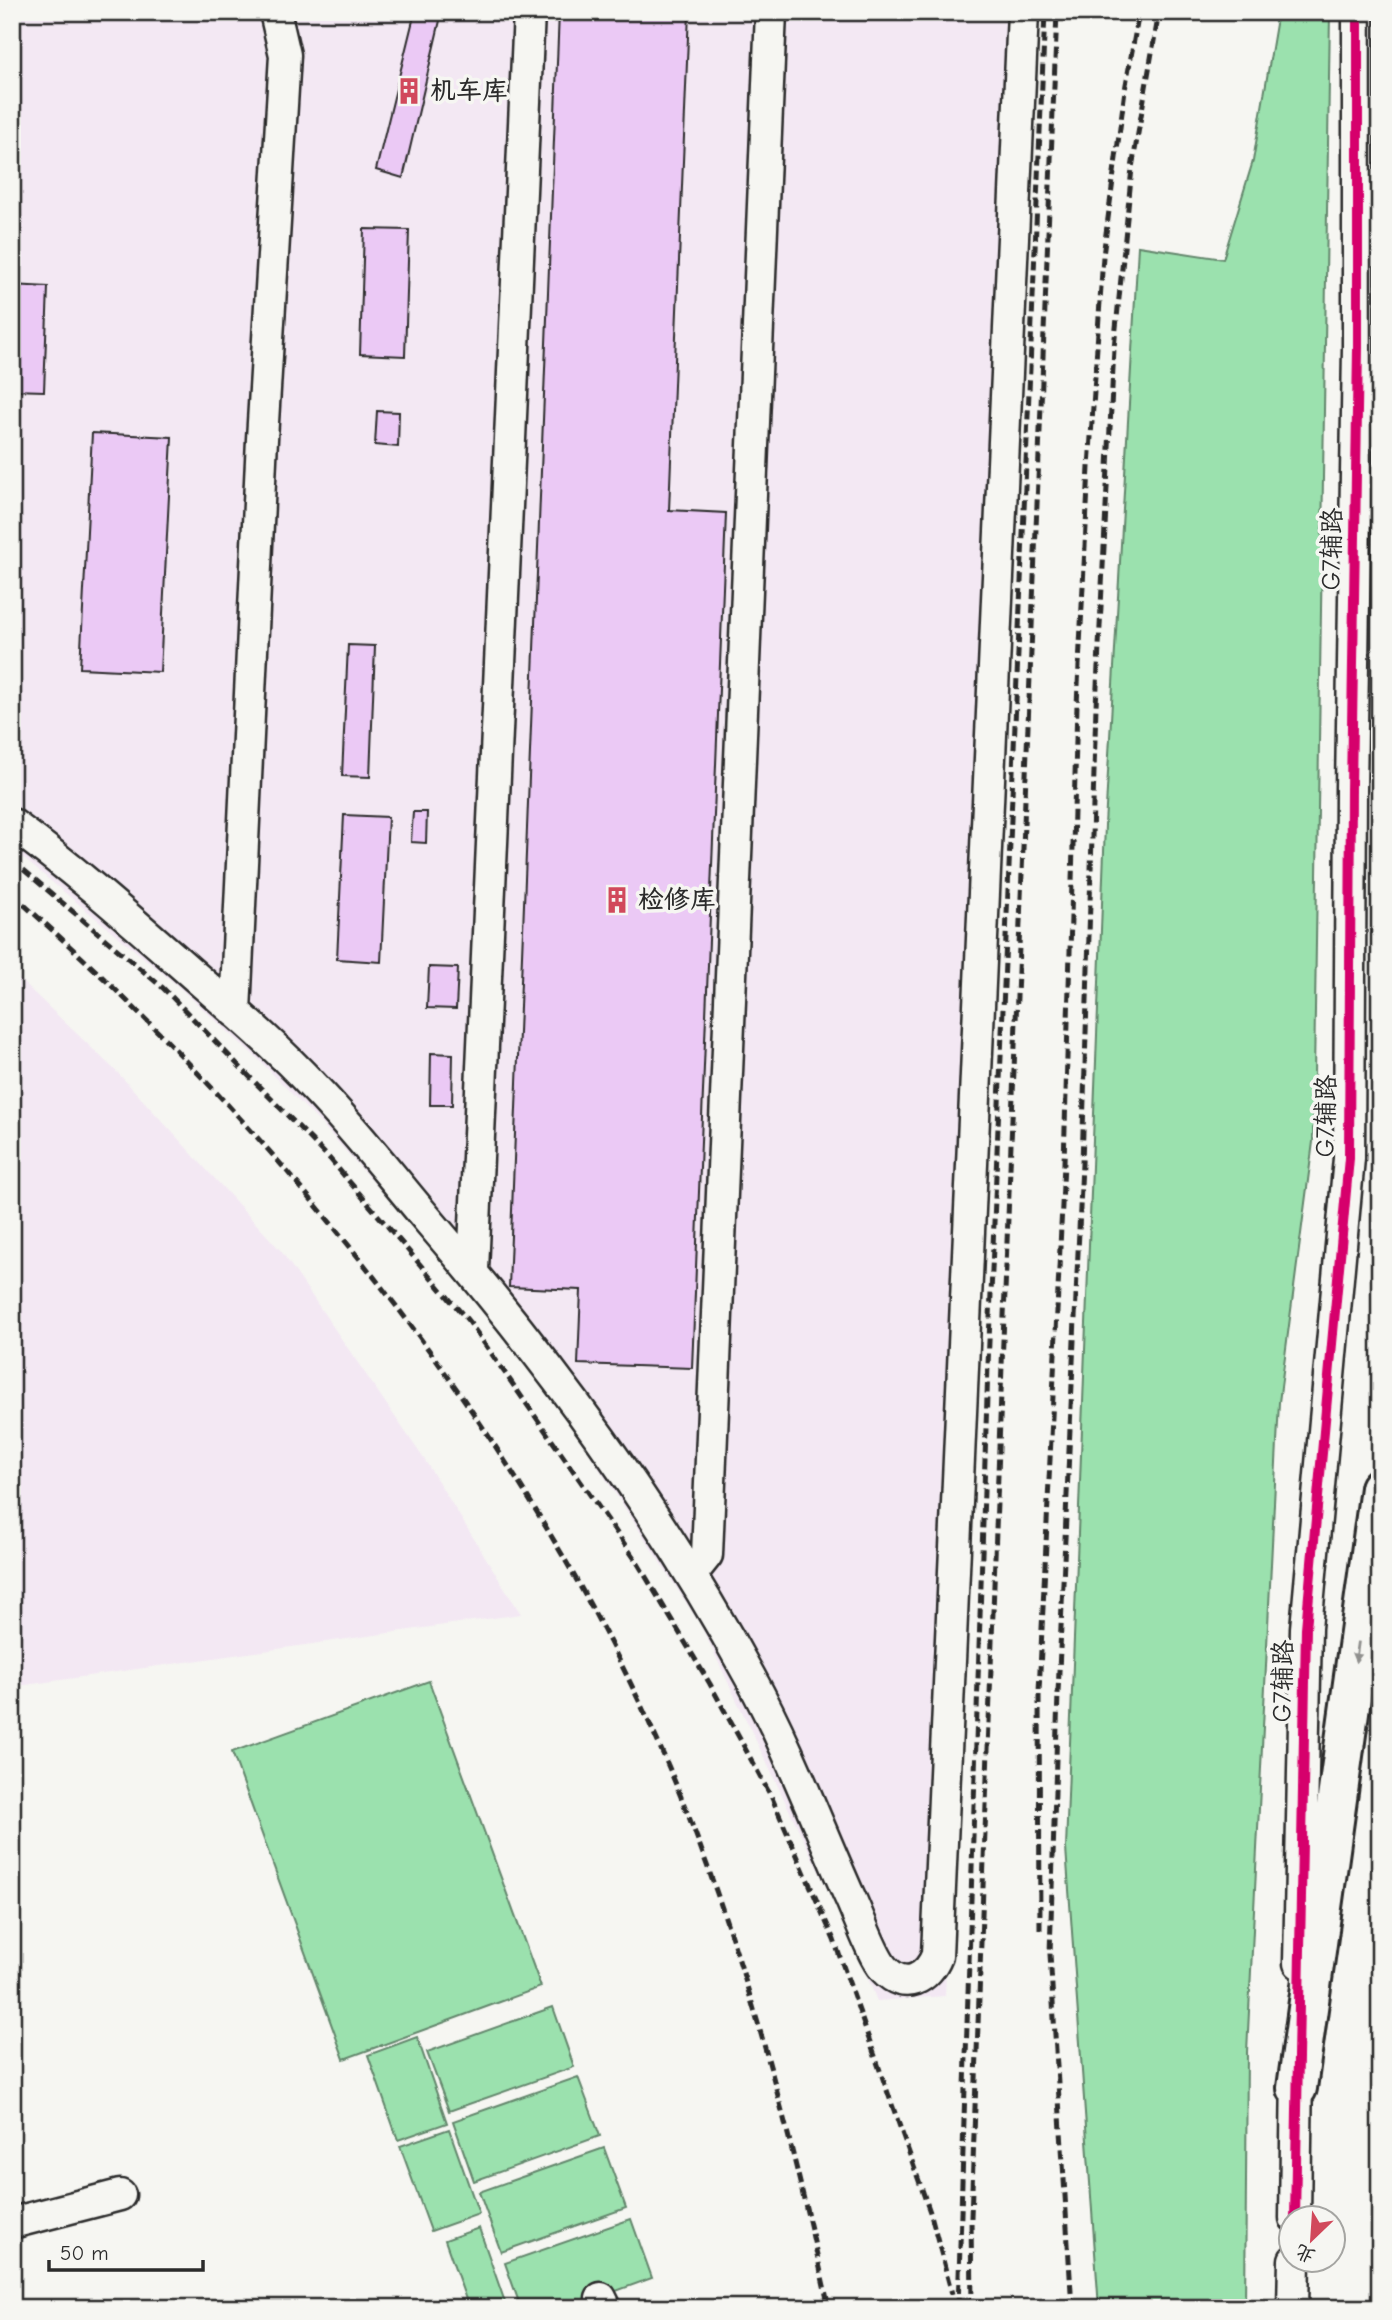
<svg xmlns="http://www.w3.org/2000/svg" width="1392" height="2320" font-family="'Comic Neue','LXGW WenKai TC',sans-serif">
<style>
.built{fill:#f3e8f3}
.green{fill:#9be1ae;stroke:#63866c;stroke-width:2}
.building{fill:#ebc9f5;stroke:#2b2b2b;stroke-width:2}
.lines{fill:none;stroke-linecap:round;stroke-linejoin:round}
.minor-casing{stroke:#2b2b2b;stroke-width:35}
.highway-casing{stroke:#2b2b2b;stroke-width:44}
.minor{stroke:#f6f6f2;stroke-width:30}
.highway{stroke:#f6f6f2;stroke-width:38}
.rail{stroke:#2b2b2b;stroke-width:5;stroke-dasharray:10 5;stroke-linecap:butt}
.cycleway-casing{stroke:#f6f6f2;stroke-width:15}
.cycleway{stroke:#d6006c;stroke-width:10}
.oneway{fill:#90908e}
.labels{text-anchor:middle;dominant-baseline:central;stroke-width:7;stroke-linejoin:round;paint-order:stroke}
.poi-label{font-size:26px;font-weight:bold;fill:#2b2b2b;stroke:#f6f6f2;text-anchor:start}
.street-label{font-size:26px;fill:#2b2b2b;stroke:#f6f6f2}
</style>
<rect width="100%" height="100%" fill="#f6f6f2"/>
<filter id="ink" filterUnits="userSpaceOnUse"><feTurbulence type="fractalNoise" baseFrequency=".0143" numOctaves="2"/><feDisplacementMap in="SourceGraphic" scale="14" xChannelSelector="R" yChannelSelector="G"/><feConvolveMatrix kernelMatrix="1 2 1 2 8 2 1 2 1" color-interpolation-filters="sRGB"/></filter>
<g filter="url(#ink)">
<!-- built -->
<path class="built" d="M 12,12 L 1030,12 L 945,1996 L 877,2001 L 856,1949 L 700,1624 L 576,1433 L 473,1294 L 326,1129 L 257,1058 L 172,981 L 12,849 Z
M 12,972 L 118,1073 L 281,1251 L 424,1459 L 521,1614 L 12,1687 Z"/>
<!-- green -->
<path class="green" d="M 1270,12 L 1330,12 L 1313,1142 L 1279,1402 L 1247,2052 L 1245,2308 L 1099,2308 L 1066,1848 L 1105,825 L 1138,246 L 1223,259 L 1253,161 L 1276,24 Z
M 429,1681 L 541,1987 L 344,2059 L 232,1752 Z
M 553,2007 L 574,2067 L 449,2111 L 427,2052 Z
M 417,2037 L 447,2123 L 398,2140 L 368,2055 Z
M 578,2077 L 600,2136 L 474,2181 L 453,2121 Z
M 449,2129 L 479,2214 L 431,2231 L 400,2146 Z
M 604,2148 L 626,2208 L 501,2252 L 479,2192 Z
M 631,2219 L 652,2278 L 569,2308 L 521,2308 L 505,2263 Z
M 479,2228 L 506,2305 L 469,2308 L 445,2240 Z"/>
<!-- building -->
<path class="building" d="M 415,12 L 442,12 L 403,178 L 376,170 Z
M 559,12 L 689,12 L 669,510 L 726,513 L 692,1368 L 578,1364 L 581,1290 L 509,1287 Z
M 364,229 L 409,230 L 405,356 L 360,354 Z
M 12,285 L 48,287 L 44,391 L 12,390 Z
M 377,411 L 399,412 L 398,447 L 375,445 Z
M 92,433 L 172,437 L 160,672 L 80,668 Z
M 348,645 L 375,646 L 370,777 L 342,776 Z
M 413,812 L 427,812 L 426,843 L 411,842 Z
M 344,815 L 388,817 L 381,962 L 337,959 Z
M 429,967 L 458,968 L 456,1009 L 427,1008 Z
M 431,1053 L 453,1054 L 452,1105 L 430,1105 Z"/>
<g class="lines">
<defs>
<path id="minor" d="M 12,824 C 74,869 132,921 189,971 C 231,1008 275,1045 313,1086 C 354,1128 390,1175 428,1220 C 550,1362 660,1511 750,1677 C 788,1746 816,1821 848,1893 C 857,1911 872,1956 884,1969 C 905,1992 928,1978 937,1955 L 1023,12
M 235,1012 L 262,439 L 285,55 L 275,12
M 473,1270 L 529,12
M 691,1575 L 707,1555 L 771,12
M 1299,1963 L 1306,1628 L 1349,1158 L 1351,789 L 1358,348 L 1358,12
M 1295,2218 L 1297,2068
M 12,2223 L 120,2195
M 601,2298 L 606,2308
M 1293,2308 L 1294,2260"/>
<path id="highway" d="M 1297,2088 L 1380,1488"/>
</defs>
<!-- minor casing -->
<use href="#minor" class="minor-casing"/>
<!-- highway casing -->
<use href="#highway" class="highway-casing"/>
<!-- minor -->
<use href="#minor" class="minor"/>
<!-- highway -->
<use href="#highway" class="highway"/>
<!-- rail -->
<path class="rail" d="M 12,860 L 163,988 L 330,1159 L 470,1323 L 637,1562 L 710,1684 L 772,1798 L 834,1940 L 931,2215 L 952,2294
M 12,894 C 278,1128 527,1436 667,1763 C 741,1937 788,2124 829,2308
M 1040,1930 L 1039,1692 L 1064,1163 L 1077,705 L 1089,467 L 1103,256 L 1125,90 L 1139,12
M 958,2308 L 988,1365 L 1045,12
M 972,2308 L 971,2217 L 1002,1365 L 1057,12
M 1072,2308 L 1050,1954 L 1058,1693 L 1082,1164 L 1096,706 L 1114,348 L 1132,168 L 1159,12"/>
<defs>
<path id="cycleway" d="M 1295,2218 L 1306,1628 L 1349,1158 L 1351,789 L 1358,348 L 1358,12"/>
</defs>
<!-- cycleway casing -->
<use href="#cycleway" class="cycleway-casing"/>
<!-- cycleway -->
<use href="#cycleway" class="cycleway"/>
</g>
<!-- one-way arrows -->
<defs><path id="oneway-solid" d="M-6-.8H1V-3.2L6.5 0L1 3.2V.8H-6Z" transform="scale(1.75)"/></defs>
<use class="oneway" href="#oneway-solid" transform="translate(1357 1652) rotate(98)"/>
</g>
<!-- icons -->
<defs>
<symbol id="building-bare" viewBox="-9 -9 18 18"><path d="M-4-6H4V6H1V3H-1V6H-4ZM-2.5-4.3h1.7v1.8h-1.7ZM.8-4.3h1.7v1.8H.8ZM-2.5-1h1.7V.8h-1.7ZM.8-1h1.7V.8H.8Z" fill="#d1495b" stroke="#f6f6f2" stroke-width="2.5" paint-order="stroke"/></symbol>
</defs>
<g fill-rule="evenodd">
<use href="#building-bare" x="390" y="72" width="38" height="38"/>
<use href="#building-bare" x="598" y="881" width="38" height="38"/>
</g>
<g class="labels">
<!-- poi labels -->
<g class="poi-label">
<text x="430" y="91">机车库</text>
<text x="638" y="900">检修库</text>
</g>
<!-- street labels -->
<g class="street-label">
<text transform="translate(1332 549) rotate(-89)">G7辅路</text>
<text transform="translate(1326 1116) rotate(-89)">G7辅路</text>
<text transform="translate(1283 1681) rotate(-89)">G7辅路</text>
</g>
</g>
<!-- margin -->
<rect width="1392" height="2320" fill="none" stroke="#f6f6f2" stroke-width="42"/>
<rect x="21" y="21" width="1350" height="2278" fill="none" stroke="#2b2b2b" stroke-width="2.5" filter="url(#ink)"/>
<!-- north arrow -->
<g transform="translate(1312 2239) rotate(205)"><circle r="33" fill="#f6f6f2" stroke="#a5a5a2" stroke-width="2"/>
<path d="M0-5L12 26L0 18L-12 26Z" fill="#d1495b"/>
<text y="-10" font-size="19" font-weight="bold" text-anchor="middle" fill="#2b2b2b">北</text>
</g>
<!-- scale -->
<path d="M49 2260v10h154v-10" fill="none" stroke="#2b2b2b" stroke-width="3.5"/>
<text x="60" y="2260" font-size="21" fill="#2b2b2b" stroke="#f6f6f2" stroke-width="5" paint-order="stroke">50 m</text>
</svg>
